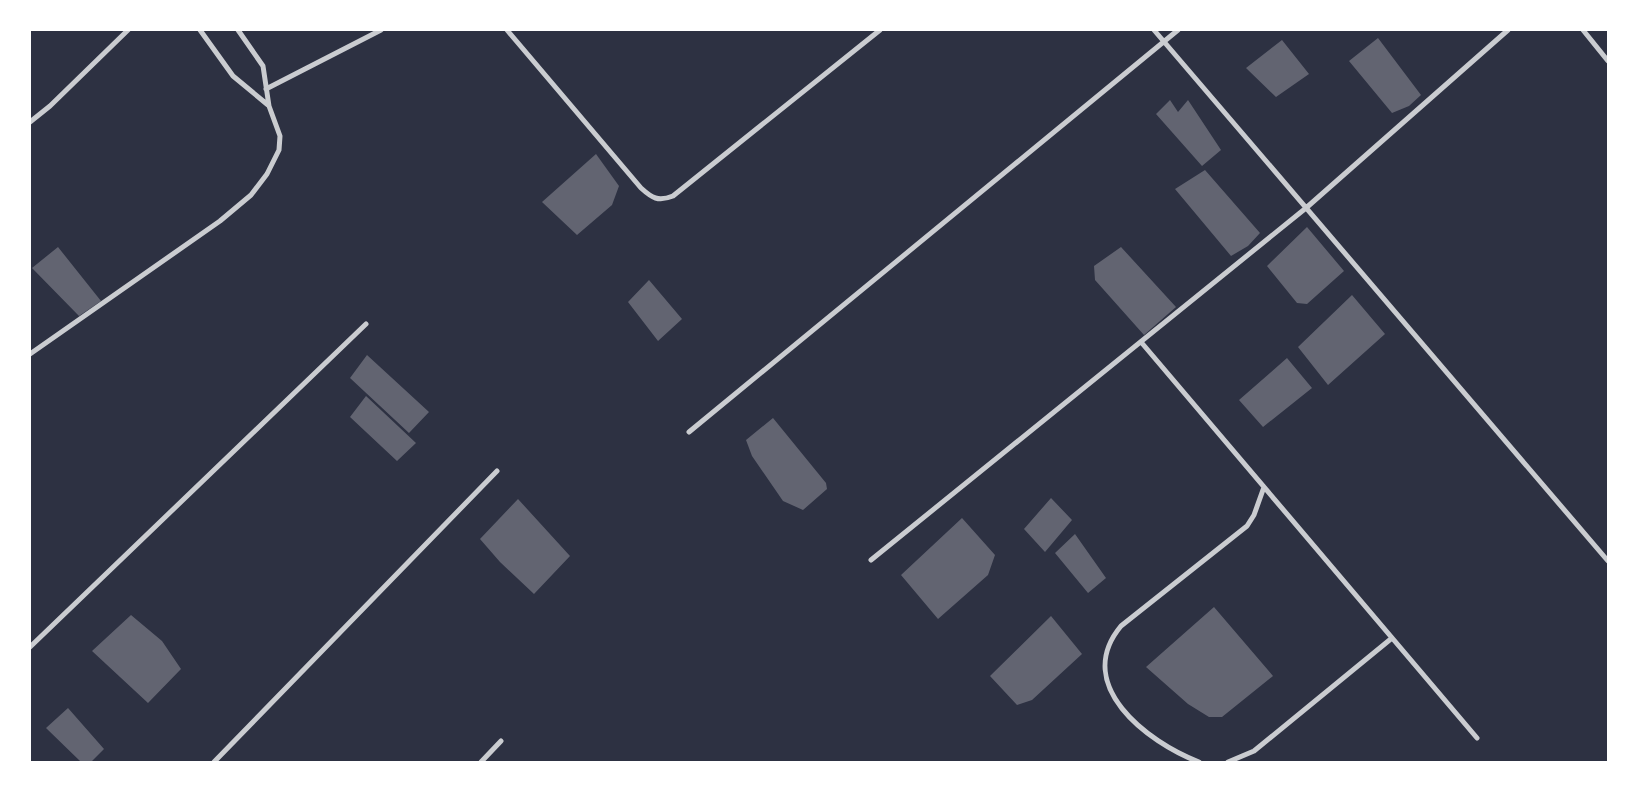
<svg xmlns="http://www.w3.org/2000/svg" width="1638" height="792" font-family="'DejaVu Sans',sans-serif">
<style>
.building{fill:#626471}
.lines{fill:none;stroke-linecap:round;stroke-linejoin:round}
.minor{stroke:#caccd0;stroke-width:5}
</style>
<rect width="100%" height="100%" fill="#2d3142"/>
<!-- building -->
<path class="building" d="M 1378,38 L 1421,95 L 1409,106 L 1392,113 L 1349,61 Z
M 1282,40 L 1309,74 L 1276,97 L 1246,68 Z
M 1170,100 L 1178,112 L 1188,100 L 1221,150 L 1202,166 L 1156,114 Z
M 596,154 L 619,186 L 612,205 L 577,235 L 542,202 Z
M 1205,170 L 1260,233 L 1248,246 L 1231,256 L 1175,189 Z
M 1307,227 L 1344,271 L 1307,304 L 1297,303 L 1267,266 Z
M 58,247 L 101,301 L 79,316 L 32,268 Z
M 1121,247 L 1176,307 L 1144,335 L 1095,280 L 1094,266 Z
M 649,280 L 682,319 L 658,341 L 628,302 Z
M 1352,295 L 1385,334 L 1328,385 L 1298,347 Z
M 367,355 L 429,412 L 409,433 L 350,378 Z
M 1287,358 L 1312,388 L 1263,427 L 1239,400 Z
M 366,396 L 416,443 L 397,461 L 350,417 Z
M 773,418 L 826,483 L 827,489 L 803,510 L 783,501 L 752,456 L 746,440 Z
M 1051,498 L 1072,520 L 1045,552 L 1024,529 Z
M 518,499 L 570,556 L 534,594 L 500,562 L 480,539 Z
M 962,518 L 995,555 L 988,575 L 938,619 L 901,575 Z
M 1075,534 L 1106,578 L 1088,593 L 1055,553 Z
M 1214,607 L 1273,676 L 1222,717 L 1209,717 L 1188,704 L 1146,667 Z
M 131,615 L 162,641 L 181,669 L 148,703 L 92,651 Z
M 1051,616 L 1082,654 L 1032,700 L 1017,705 L 990,676 Z
M 68,708 L 104,749 L 91,762 L 81,762 L 46,728 Z"/>
<g class="lines">
<!-- minor -->
<path class="minor" d="M 200,30 L 233,76 L 268,105
M 507,30 L 641,188 C 652,198 658,202 673,196 L 880,30
M 1154,30 L 1608,561
M 1583,30 L 1608,61
M 266,89 L 381,30
M 30,122 L 50,106 L 128,30
M 1141,342 L 1477,738
M 30,354 L 220,221 L 251,195 L 267,174 L 279,150 L 280,136 L 269,106 L 263,66 L 238,30
M 689,432 L 1178,30
M 871,560 L 1306,208 L 1508,30
M 30,647 L 366,324
M 214,762 L 497,471
M 481,762 L 501,741
M 1199,762 C 1147,742 1072,685 1121,626 L 1247,526 L 1254,515 L 1264,487
M 1228,762 L 1254,751 L 1392,638"/>
</g>
<!-- border -->
<rect width="1638" height="792" fill="none" stroke="#ffffff" stroke-width="62"/>
</svg>
